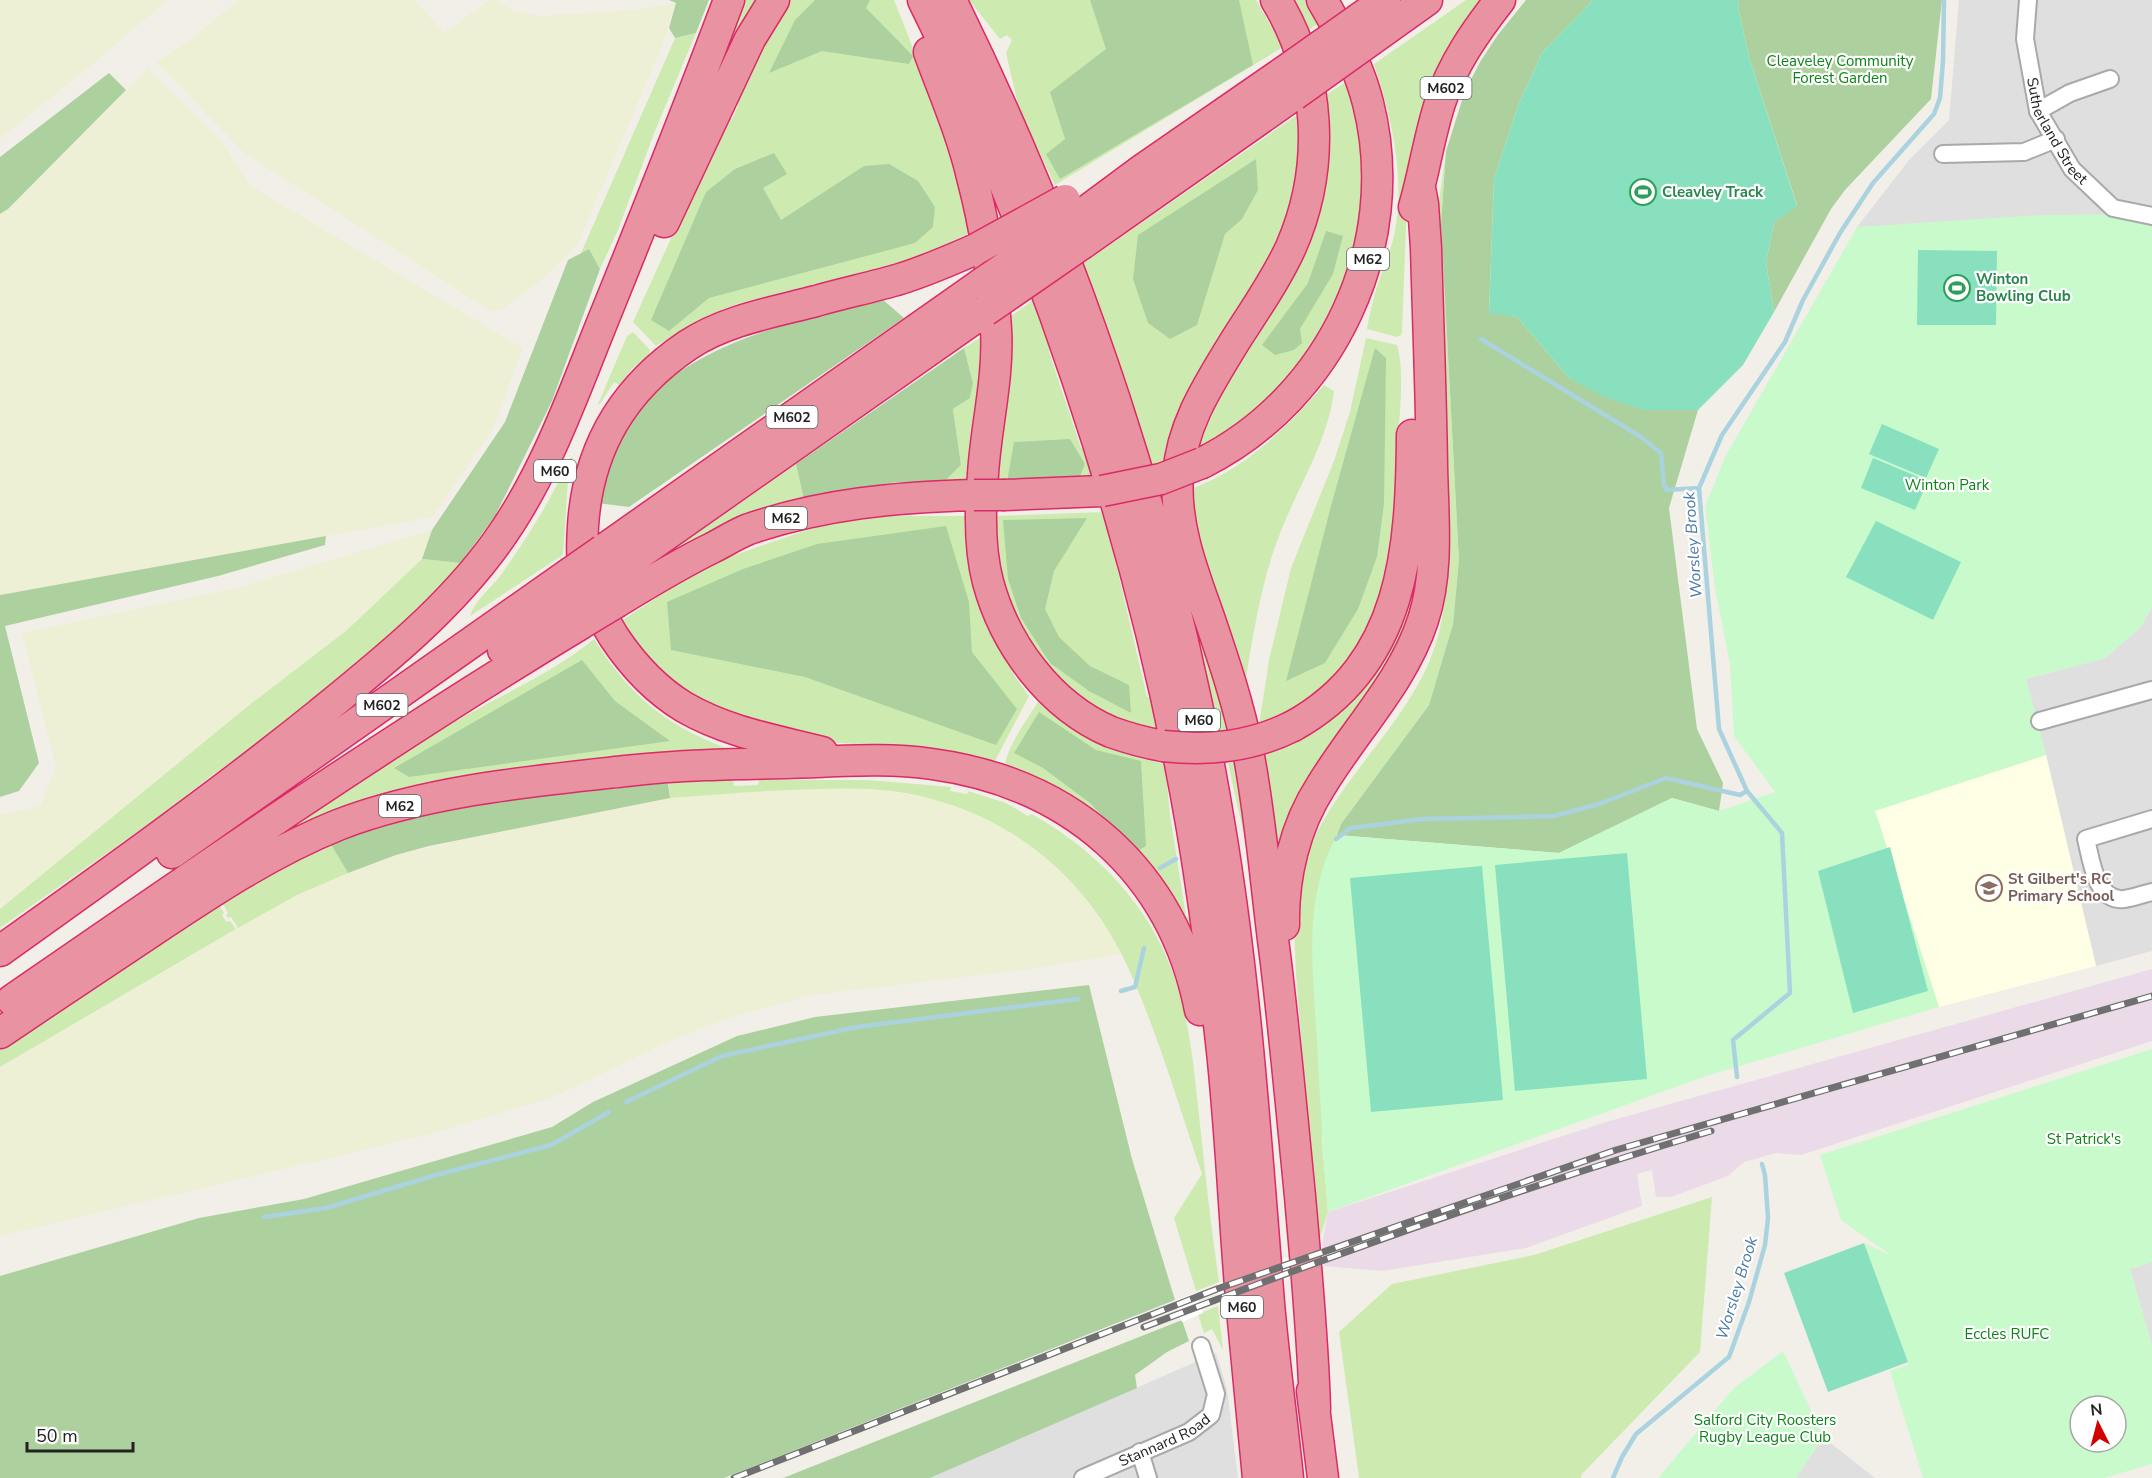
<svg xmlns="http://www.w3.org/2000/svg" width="2152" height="1478" font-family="'Nunito Sans',sans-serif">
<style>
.residential{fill:#e0dfdf}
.industrial{fill:#ebdbe8}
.education{fill:#ffffe5}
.farmland{fill:#eef0d5}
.grass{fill:#cdebb0}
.forest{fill:#add19e}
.park{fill:#c8facc;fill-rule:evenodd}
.pitch{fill:#88e0be}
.pier{fill:#fff}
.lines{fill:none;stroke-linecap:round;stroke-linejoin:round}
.stream{stroke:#aad3df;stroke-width:4.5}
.minor-casing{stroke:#a9a9a9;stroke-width:20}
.motorway-casing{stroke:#dc2a67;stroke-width:33}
.minor{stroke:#fff;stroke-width:16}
.motorway{stroke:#e892a2;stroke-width:30}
.rail-casing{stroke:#707070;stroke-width:7}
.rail{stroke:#fff;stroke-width:4.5;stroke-dasharray:14;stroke-linecap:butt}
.motorway-bridge-casing{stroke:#dc2a67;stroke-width:33;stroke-linecap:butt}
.motorway-bridge{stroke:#e892a2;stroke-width:30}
.labels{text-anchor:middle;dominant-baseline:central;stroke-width:4.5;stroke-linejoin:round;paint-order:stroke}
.shield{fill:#fff;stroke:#646464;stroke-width:1.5}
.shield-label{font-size:14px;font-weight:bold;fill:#222}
.park-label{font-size:15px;fill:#0c8416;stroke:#fff}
.street-label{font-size:15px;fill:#222;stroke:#fff}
.leisure-label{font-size:15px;font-weight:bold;fill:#27864d;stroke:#fff;text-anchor:start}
.education-label{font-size:15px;font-weight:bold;fill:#785e54;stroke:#fff;text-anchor:start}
.water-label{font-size:16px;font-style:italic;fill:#4a7aab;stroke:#fff}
</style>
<rect width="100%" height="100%" fill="#f2efe9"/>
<!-- residential -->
<path class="residential" d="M 1959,0 L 2152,0 L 2152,228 L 2144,214 L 1857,227 L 1909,160 L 1949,120 Z
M 2152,607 L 2152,951 L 2096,966 L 2046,755 L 2026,679 L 2105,658 L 2140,628 Z
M 2152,1262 L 2152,1346 L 2130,1269 Z
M 1216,1353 L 1227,1389 L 1238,1478 L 930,1478 Z
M 1823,1437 L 1875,1478 L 1796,1478 Z"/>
<!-- industrial -->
<path class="industrial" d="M 2152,969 L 2152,1041 L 1801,1155 L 1776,1153 L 1744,1162 L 1728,1176 L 1671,1197 L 1656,1197 L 1652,1170 L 1637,1174 L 1642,1206 L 1526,1248 L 1382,1271 L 1324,1266 L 1322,1245 L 1328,1212 L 1606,1122 Z"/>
<!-- education -->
<path class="education" d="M 2046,755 L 2096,966 L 1939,1007 L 1875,810 Z"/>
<!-- farmland -->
<path class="farmland" d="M 0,0 L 168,0 L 81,74 L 0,139 Z
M 238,0 L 415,0 L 444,33 L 489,0 L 497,0 L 511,10 L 538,16 L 633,10 L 676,3 L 661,49 L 577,246 L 538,283 L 501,310 L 490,311 L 244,153 L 156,62 L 191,39 Z
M 148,69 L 220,139 L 251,186 L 523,348 L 493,429 L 433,517 L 0,595 L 0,214 L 8,209 Z
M 432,530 L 422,559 L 347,630 L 248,706 L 0,909 L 0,815 L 40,806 L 56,767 L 22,633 L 236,588 Z
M 846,788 L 892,791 L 936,800 L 971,811 L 1002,826 L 1032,846 L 1062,870 L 1081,893 L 1112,936 L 1121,954 L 1024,970 L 812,995 L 728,1018 L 673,1040 L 551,1098 L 427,1135 L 0,1236 L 0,1067 L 296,895 L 331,879 L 396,855 L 476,836 L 594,812 L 670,798 L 757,791 Z"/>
<!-- grass -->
<path class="grass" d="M 741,0 L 756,0 L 711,86 Z
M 789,0 L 894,0 C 925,76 950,153 972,232 L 920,256 L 890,266 L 737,304 L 709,315 L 656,346 L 633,322 L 726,117 L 732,119 L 738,106 L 734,104 L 762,46 Z
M 969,0 L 1256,0 L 1283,47 L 1055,185 L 1020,113 L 1006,53 L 1012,40 L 1007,35 L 1000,39 Z
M 1289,0 L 1308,0 L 1322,21 L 1306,32 Z
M 1466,0 L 1487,0 L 1407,201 L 1402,331 L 1401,335 L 1397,337 L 1367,329 C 1369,318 1371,308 1374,297 C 1379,277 1389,257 1394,236 C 1406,177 1392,120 1374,64 Z
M 696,33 L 655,131 L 618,230 L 600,269 L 589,250 L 581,253 L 675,38 Z
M 1350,79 L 1366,180 L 1356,260 L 1318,347 L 1275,397 L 1194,455 C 1206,429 1217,402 1232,377 C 1290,279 1343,218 1326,95 Z
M 1300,113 L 1301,155 L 1287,226 L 1171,463 L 1151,471 L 1122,375 L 1081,265 Z
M 1446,151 L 1441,225 L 1459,560 L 1453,624 L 1429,705 L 1341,824 L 1337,835 L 1322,1142 L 1328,1212 L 1318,1244 L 1296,974 C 1295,948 1293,922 1296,897 C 1307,810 1384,751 1422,677 C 1447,630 1448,578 1448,526 L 1438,208 Z
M 1035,299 L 1045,330 L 1050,355 L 1081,448 L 1088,452 L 1094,477 L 996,485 L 1010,368 L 1011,316 Z
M 633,332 L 650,350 L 649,356 L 633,368 L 619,385 L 614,382 L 600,404 L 598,404 L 627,336 Z
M 986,334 L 972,485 L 880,492 L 616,590 L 796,464 L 804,500 L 896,482 L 939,487 L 961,465 L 953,409 L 970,398 L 973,383 L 964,348 Z
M 1366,338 L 1397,345 C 1405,371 1399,417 1398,445 C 1396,512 1393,600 1353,656 C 1330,688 1295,710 1259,725 L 1269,660 L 1291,568 L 1334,461 L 1350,412 Z
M 1324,385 L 1334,391 C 1328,441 1299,485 1281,531 C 1262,578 1254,629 1246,678 L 1203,556 L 1191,489 C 1246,469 1286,428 1324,385 Z
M 573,457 L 568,481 L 563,555 L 470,616 C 476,598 493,587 503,572 C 528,536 552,499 569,459 Z
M 1104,512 L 1147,697 L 1153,698 L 1161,733 L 1100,713 L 1051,675 L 1017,624 L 1003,581 L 995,516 Z
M 890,516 L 971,516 L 992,634 L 1016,678 L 1029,696 L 996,759 L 989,764 L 921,749 L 814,741 L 675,693 L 617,624 L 691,575 L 723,559 L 807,530 L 831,524 Z
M 422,559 L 461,563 L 443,585 L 405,623 L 268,736 L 211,776 L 164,813 L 0,928 L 0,909 L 248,706 L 347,630 Z
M 1419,561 L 1417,598 L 1411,625 L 1276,863 L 1263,754 C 1359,719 1398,657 1419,561 Z
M 1186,591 L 1233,732 L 1219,734 Z
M 594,639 C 634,702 670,728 739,753 L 704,754 L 269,845 C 331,802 391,758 456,721 C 502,694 553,673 594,639 Z
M 1038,702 C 1081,740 1110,751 1165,764 L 1170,815 L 1186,916 L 1192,920 L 1198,962 L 1172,911 L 1003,771 C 1008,745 1024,724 1038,702 Z
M 1238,761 L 1251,867 L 1228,763 Z
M 733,780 L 734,786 L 758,785 L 759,780 L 868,780 L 951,787 L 950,791 L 967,794 L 968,791 L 1006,803 L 1028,816 L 1032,814 C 1108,858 1162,919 1183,1006 C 1193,1047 1196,1091 1201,1133 C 1206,1183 1212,1233 1219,1282 L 1196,1291 L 1174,1218 L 1202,1174 C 1179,1107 1159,1037 1130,972 C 1086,872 1001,806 892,791 C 868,788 843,788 819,789 C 769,790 720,794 670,798 L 669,783 Z
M 330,843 L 348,873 L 297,895 L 238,928 L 231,917 L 228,918 L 226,915 L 228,913 L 221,901 Z
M 219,905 L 224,913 L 222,915 L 226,922 L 230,921 L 236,929 L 0,1067 L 0,1043 Z
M 1712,1197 L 1700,1352 L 1582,1474 L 1581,1478 L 1359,1478 L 1339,1332 L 1392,1284 L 1534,1255 Z
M 1218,1306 L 1223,1350 L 1212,1329 L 1204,1333 L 1198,1314 Z"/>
<!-- forest -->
<path class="forest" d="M 669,0 L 709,0 L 696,33 L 675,38 L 669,28 L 676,3 Z
M 815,0 L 870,0 L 866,8 L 913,56 L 909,64 L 822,51 L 769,73 L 795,20 Z
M 1090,0 L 1239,0 L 1253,65 L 1060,179 L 1046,154 L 1065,139 L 1050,92 L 1106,49 Z
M 1526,0 L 1593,0 L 1542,53 L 1518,106 L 1494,179 L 1489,312 L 1517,317 L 1569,378 L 1643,410 L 1698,410 L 1669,508 L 1697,729 L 1723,783 L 1719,811 L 1672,798 L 1559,853 L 1337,835 L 1341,824 L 1429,705 L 1453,624 L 1459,560 L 1441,225 L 1446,151 L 1465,91 L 1480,62 L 1497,36 Z
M 1738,0 L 1942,0 L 1931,99 L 1845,190 L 1831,209 L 1774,312 L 1766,263 L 1774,222 L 1797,205 L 1749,57 L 1739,12 Z
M 109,73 L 126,90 L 8,209 L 0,214 L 0,157 Z
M 774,153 L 787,174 L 763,188 L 781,220 L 864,166 L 889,164 L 918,181 L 935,207 L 933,227 L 915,243 L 709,298 L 669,331 L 651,320 L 706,192 L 735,169 Z
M 1256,159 L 1258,190 L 1242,219 L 1225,234 L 1197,325 L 1170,339 L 1148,323 L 1133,279 L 1138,235 Z
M 1326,231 L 1343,236 L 1333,274 L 1300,329 L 1302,343 L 1294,350 L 1275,355 L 1262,345 L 1308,283 Z
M 589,249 L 600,269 L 552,401 L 495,516 L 461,563 L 422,559 L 432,530 L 505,422 L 568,260 Z
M 881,298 L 904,318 L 629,507 L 597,503 C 603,483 608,461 617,442 C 660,348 790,323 881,298 Z
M 964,348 L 973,383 L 970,398 L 953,409 L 961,465 L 939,487 L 896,482 L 804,500 L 796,464 Z
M 1375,348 L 1386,358 L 1384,504 L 1377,557 L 1358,609 L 1325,663 L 1286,681 L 1331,506 Z
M 1070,439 L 1085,464 L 1078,481 L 1007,482 L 1014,442 Z
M 1087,518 L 1054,571 L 1045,609 L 1059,637 L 1090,666 L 1129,685 L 1131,713 L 1089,691 L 1050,663 L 1021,618 L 1008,579 L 1003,520 Z
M 946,526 L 969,602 L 972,652 L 1017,709 L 996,745 L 805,677 L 671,650 L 667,602 L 743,569 L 817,544 Z
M 326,536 L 325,545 L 218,576 L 5,626 L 39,763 L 19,791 L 0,797 L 0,595 Z
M 582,660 L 615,701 L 670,741 L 409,777 L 394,768 Z
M 1039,712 L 1096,750 L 1141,761 L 1146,846 L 1136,852 L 1090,803 L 1043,768 L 1014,753 Z
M 668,783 L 670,798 L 429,846 L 396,855 L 348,873 L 330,843 C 367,832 403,820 441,812 C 516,797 593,791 668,783 Z
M 1089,985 L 1132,1159 L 1175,1300 L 724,1478 L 0,1478 L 0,1276 L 199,1218 L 304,1199 L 552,1127 L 593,1102 L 737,1036 L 815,1017 Z
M 1182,1320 L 1189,1341 L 1167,1352 L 1135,1375 L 1137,1388 L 930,1478 L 783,1478 Z"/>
<!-- park -->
<path class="park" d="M 2144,214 L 2152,228 L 2152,607 L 2140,628 L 2105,658 L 2026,679 L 2046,755 L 1875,811 L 1939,1007 L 1706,1076 L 1328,1212 C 1323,1156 1320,1099 1317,1042 C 1313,971 1302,900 1337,835 L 1559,853 L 1672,798 L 1719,811 L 1775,792 L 1734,736 L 1730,664 L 1715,588 L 1705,506 L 1725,457 L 1857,227 L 2043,215 Z
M 2152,1049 L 2152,1262 L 2130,1269 L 2152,1346 L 2152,1464 L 2104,1478 L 1923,1478 L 1890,1371 L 1908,1365 L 1908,1362 L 1864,1243 L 1892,1256 L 1841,1220 L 1820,1155 ZM 2080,1406 L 2116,1406 L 2116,1442 L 2080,1442 Z
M 1783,1351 L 1823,1437 L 1796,1478 L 1658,1478 L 1733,1389 Z"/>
<!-- pitch -->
<path class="pitch" d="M 1593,0 L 1738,0 L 1739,12 L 1749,57 L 1797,206 L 1774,222 L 1766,263 L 1774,312 L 1743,365 L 1698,410 L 1643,410 L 1602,396 L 1569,378 L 1517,317 L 1489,313 L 1494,179 L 1518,106 L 1542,53 Z
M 1918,250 L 1997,251 L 1996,325 L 1917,325 Z
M 1882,424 L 1939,449 L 1926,478 L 1869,454 Z
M 1873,458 L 1928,481 L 1915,510 L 1861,488 Z
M 1876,521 L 1961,562 L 1933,620 L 1846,577 Z
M 1890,847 L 1928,991 L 1853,1013 L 1818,871 Z
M 1627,853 L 1647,1079 L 1515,1091 L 1495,865 Z
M 1482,866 L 1503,1100 L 1371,1112 L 1350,878 Z
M 1864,1243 L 1908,1362 L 1828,1392 L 1784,1273 Z"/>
<!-- pier -->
<path class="pier" d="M 1322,1245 L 1324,1266 L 1218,1305 L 1217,1284 Z
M 1195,1293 L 1203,1313 L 1182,1322 L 1174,1301 Z"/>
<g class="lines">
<!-- stream -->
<path class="stream" d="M 1481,339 L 1641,437 L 1661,453 L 1664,485 L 1667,490 L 1699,488
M 1336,839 L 1351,828 L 1423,819 L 1554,816 L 1599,804 L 1666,778 L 1740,795 L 1747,791
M 1160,868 L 1176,859
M 1121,991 L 1135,987 L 1144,948
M 1737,1077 L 1733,1040 L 1790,993 L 1782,833 L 1747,791 L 1719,729 L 1699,488 L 1722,435 L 1785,342 L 1803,300 L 1840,233 L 1873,183 L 1934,114 L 1940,98 L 1943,61 L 1944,0
M 626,1102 L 722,1056 L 857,1027 L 1078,999
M 264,1217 L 326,1208 L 436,1175 L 551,1145 L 609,1112
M 1613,1478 L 1622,1457 L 1636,1434 L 1729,1357 L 1749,1302 L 1765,1245 L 1768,1218 L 1765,1175 L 1762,1164"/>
<defs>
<g id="minor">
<path id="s1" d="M 2028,0 L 2025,39 L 2038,111 L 2072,169 L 2113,208 L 2152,216"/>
<path d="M 2038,111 L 2070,93 L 2110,79"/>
<path d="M 1943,154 L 2024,152 L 2056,139"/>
<path d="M 2040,721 L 2152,690"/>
<path d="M 2152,819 L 2086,839 C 2091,858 2095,902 2124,899 C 2133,898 2143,894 2152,892"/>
<path d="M 1140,1452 L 1148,1478"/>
<path id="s2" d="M 1083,1478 L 1189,1432 L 1211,1415 L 1216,1394 L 1201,1346"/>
</g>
<path id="motorway" d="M 923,0 C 961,76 993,154 1024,232 C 1099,426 1157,624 1192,829 C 1204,900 1213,971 1221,1042 C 1231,1131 1234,1221 1242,1310 C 1247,1366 1253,1422 1258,1478
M 951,0 C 1079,259 1172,537 1219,822 C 1246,981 1256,1142 1269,1303 C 1274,1361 1282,1420 1288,1478
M 1276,0 C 1321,74 1326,167 1291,247 C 1276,280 1254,311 1235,341 C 1209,384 1182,424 1178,475 C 1174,524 1193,572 1209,617 C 1224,661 1239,706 1248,751 C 1261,818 1266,888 1275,955 C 1285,1036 1292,1116 1300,1196 C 1306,1267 1313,1338 1315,1409
M 1360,18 L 1385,0
M 1371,40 L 1427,0
M 929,52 C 944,93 962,134 972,177 C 985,226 993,278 996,329 C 999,377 986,426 983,474 C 980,508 979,548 988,582 C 1005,645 1050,706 1111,732 C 1128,738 1146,743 1163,746
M 1414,207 C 1424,173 1429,137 1440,103 C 1452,65 1475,32 1500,0
M 1073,221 L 1143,169 L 1282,73
M 664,222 L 750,39 L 774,0
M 1082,244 L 1294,95
M 1202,463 C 1332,398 1404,245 1368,103 C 1359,67 1341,32 1322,0
M 1005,495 L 1102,491
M 603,550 L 981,284
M 609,575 L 985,311
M 617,602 C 648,583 679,564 712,548 C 724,542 736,534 749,529 C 822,504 896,497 974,495
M 503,650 L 575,598
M 1293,726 C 1405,664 1411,548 1412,435
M 822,752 C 775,740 727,732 684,707 C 656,690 632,664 614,637 C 602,617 588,595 584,571 C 581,557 582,541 583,526 C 588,448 623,389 688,345 C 726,320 774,312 816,301 C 844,293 873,287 900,279 C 926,271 951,260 976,249
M 172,853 L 570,573
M 1284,925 C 1283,877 1295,826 1321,786 C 1354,731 1403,682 1423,620 C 1439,572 1433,516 1432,466 C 1431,393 1428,320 1426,248 L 1423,204 L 1420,188
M 0,951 C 108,874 216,797 319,714 C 383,662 449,609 497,542 C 546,474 573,394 604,318 C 647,212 689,107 729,0
M 12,1000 C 199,871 385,742 579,625
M 0,1033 C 50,999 100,966 151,932 C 211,892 271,852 338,825 C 426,791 533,781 626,771 C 679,765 732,764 786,763 C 834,762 884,757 932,764 C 1071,783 1173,871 1200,1010
M 1312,1391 L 1323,1478"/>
</defs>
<!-- minor casing -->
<use href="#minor" class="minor-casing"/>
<!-- motorway casing -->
<use href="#motorway" class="motorway-casing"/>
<!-- minor -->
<use href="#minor" class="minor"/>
<!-- motorway -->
<use href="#motorway" class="motorway"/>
<defs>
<path id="rail" d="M 1144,1327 C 1330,1256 1519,1188 1711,1131
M 734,1478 L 1217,1289 L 1616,1150 L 2152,996"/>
</defs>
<!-- rail casing -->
<use href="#rail" class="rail-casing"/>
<!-- rail -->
<use href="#rail" class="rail"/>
<defs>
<path id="motorway-bridge" d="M 1282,73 L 1360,18
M 1294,95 L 1371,40
M 976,249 L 1065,200
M 981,284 L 1073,221
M 985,311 L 1082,244
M 1102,491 L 1161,479 L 1202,463
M 974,495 L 1005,495
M 570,573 L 603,550
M 575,598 L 609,575
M 579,625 L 617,602
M 1163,746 C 1209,751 1251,747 1293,726"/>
</defs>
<!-- motorway-bridge casing -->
<use href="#motorway-bridge" class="motorway-bridge-casing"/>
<!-- motorway-bridge -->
<use href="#motorway-bridge" class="motorway-bridge"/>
</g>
<!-- icons -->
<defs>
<symbol id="stadium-ring" viewBox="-11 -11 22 22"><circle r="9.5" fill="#fff" stroke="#2e9e5b" stroke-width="1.5"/><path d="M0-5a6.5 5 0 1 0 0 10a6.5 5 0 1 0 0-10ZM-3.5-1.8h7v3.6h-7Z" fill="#2e9e5b"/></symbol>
<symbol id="school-ring" viewBox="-11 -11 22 22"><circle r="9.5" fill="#fff" stroke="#8d6e63" stroke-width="1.5"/><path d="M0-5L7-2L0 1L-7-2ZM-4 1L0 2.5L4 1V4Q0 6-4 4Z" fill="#8d6e63"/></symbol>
</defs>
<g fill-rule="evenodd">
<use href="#stadium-ring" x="1628" y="177" width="30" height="30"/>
<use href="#stadium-ring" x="1942" y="273" width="30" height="30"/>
<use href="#school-ring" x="1974" y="873" width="30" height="30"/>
</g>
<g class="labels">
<!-- shield labels -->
<g class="shield">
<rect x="1420.5" y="77" width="51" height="22" rx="4.5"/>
<rect x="1347" y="248" width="42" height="22" rx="4.5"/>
<rect x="766.5" y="406" width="51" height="22" rx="4.5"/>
<rect x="534" y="460" width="42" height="22" rx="4.5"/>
<rect x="765" y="507" width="42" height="22" rx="4.5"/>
<rect x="356.5" y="694" width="51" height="22" rx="4.5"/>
<rect x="1178" y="709" width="42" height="22" rx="4.5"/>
<rect x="379" y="795" width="42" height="22" rx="4.5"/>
<rect x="1221" y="1296" width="42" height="22" rx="4.5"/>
</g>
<g class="shield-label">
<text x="1446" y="88">M602</text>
<text x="1368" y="259">M62</text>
<text x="792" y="417">M602</text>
<text x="555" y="471">M60</text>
<text x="786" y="518">M62</text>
<text x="382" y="705">M602</text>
<text x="1199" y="720">M60</text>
<text x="400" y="806">M62</text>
<text x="1242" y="1307">M60</text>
</g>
<!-- park labels -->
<g class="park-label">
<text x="1840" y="61">Cleaveley Community<tspan x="1840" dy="17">Forest Garden</tspan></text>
<text x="1947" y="485">Winton Park</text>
<text x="2084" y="1139">St Patrick's</text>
<text x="2007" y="1334">Eccles RUFC</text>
<text x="1765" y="1420">Salford City Roosters<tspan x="1765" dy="17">Rugby League Club</tspan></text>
</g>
<!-- street labels -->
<g class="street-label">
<text stroke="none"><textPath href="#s1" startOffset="138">Sutherland Street</textPath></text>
<text stroke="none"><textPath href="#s2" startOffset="90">Stannard Road</textPath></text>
</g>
<!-- leisure labels -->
<g class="leisure-label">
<text x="1662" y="192">Cleavley Track</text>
<text x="1976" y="279">Winton<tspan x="1976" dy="17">Bowling Club</tspan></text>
</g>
<!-- education labels -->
<g class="education-label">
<text x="2008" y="879">St Gilbert's RC<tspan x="2008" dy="17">Primary School</tspan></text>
</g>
<!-- water labels -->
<g class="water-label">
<text transform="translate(1693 545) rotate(-94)">Worsley Brook</text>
<text transform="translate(1737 1288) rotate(-73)">Worsley Brook</text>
</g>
</g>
<!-- north arrow -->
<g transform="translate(2098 1424) rotate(354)"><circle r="28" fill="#ffffff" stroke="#a7a7a7" stroke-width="1.5"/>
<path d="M0-4.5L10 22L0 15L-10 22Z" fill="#d40000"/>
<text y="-9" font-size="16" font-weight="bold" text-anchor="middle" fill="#222222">N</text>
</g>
<!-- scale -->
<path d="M27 1442v9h106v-9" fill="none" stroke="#222222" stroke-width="3"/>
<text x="36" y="1442" font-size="18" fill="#222222" stroke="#ffffff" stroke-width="4.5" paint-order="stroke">50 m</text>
</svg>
